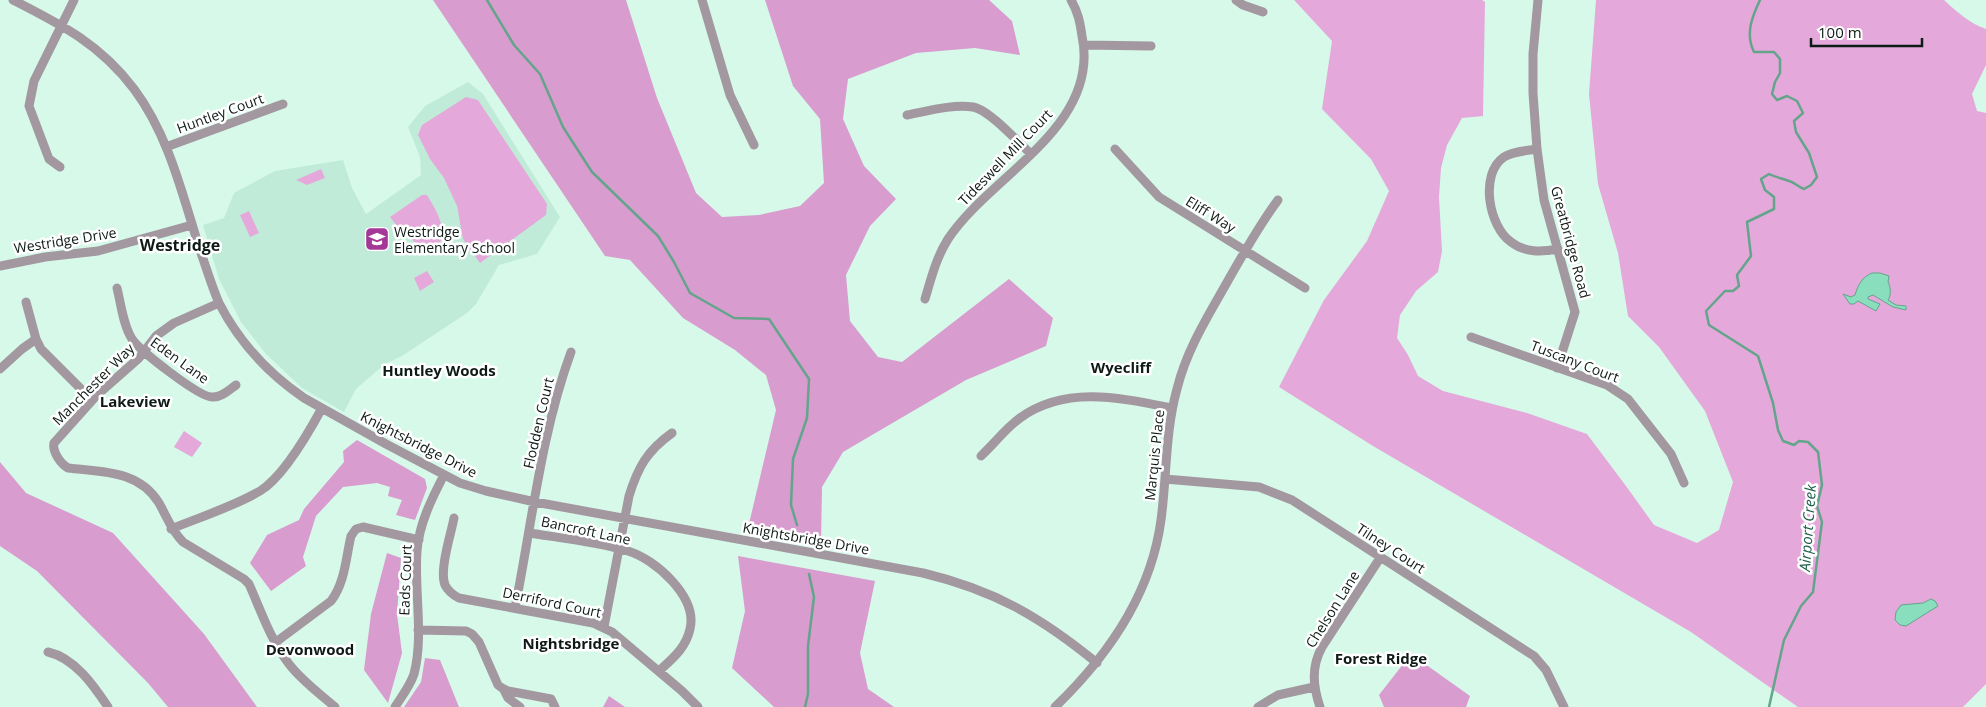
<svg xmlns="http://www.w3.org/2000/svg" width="1986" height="707" font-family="'Open Sans',sans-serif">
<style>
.built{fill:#c1ebd9}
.green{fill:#e4a9da}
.forest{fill:#d89cce}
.water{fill:#89dfbd;stroke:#64a48b}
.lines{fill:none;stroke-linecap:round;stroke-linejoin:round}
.stream{stroke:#64a48b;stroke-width:2.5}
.minor{stroke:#a397a0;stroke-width:9}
.labels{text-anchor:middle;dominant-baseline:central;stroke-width:5;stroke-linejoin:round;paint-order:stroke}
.street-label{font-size:14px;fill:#0d1a15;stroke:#fff}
.poi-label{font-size:14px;fill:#0d1a15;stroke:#fff;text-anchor:start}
.neighbourhood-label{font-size:15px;font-weight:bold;fill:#0d1a15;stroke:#fff}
.water-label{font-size:15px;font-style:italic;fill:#1f614a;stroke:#fff}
.quarter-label{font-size:16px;font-weight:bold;fill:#0d1a15;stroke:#fff}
</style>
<rect width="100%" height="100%" fill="#d6f9e9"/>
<!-- built -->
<path class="built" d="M 468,82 L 483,94 L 560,217 L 537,254 L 499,265 L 476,304 L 467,313 L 402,356 L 385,364 L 356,389 L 344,412 L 302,388 L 266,354 L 241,322 L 219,279 L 203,225 L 224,218 L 234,193 L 275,171 L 343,160 L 352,188 L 366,214 L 421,175 L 420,157 L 408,127 L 425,106 Z"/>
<!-- green -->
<path class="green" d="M 1294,0 L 1482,0 L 1485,2 L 1483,116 L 1462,118 L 1447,145 L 1441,168 L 1439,197 L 1442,251 L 1438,272 L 1416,291 L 1400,315 L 1397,338 L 1408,355 L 1418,376 L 1443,391 L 1527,413 L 1587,434 L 1626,486 L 1654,525 L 1697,543 L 1719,530 L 1733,482 L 1705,411 L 1659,347 L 1628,316 L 1618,253 L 1598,184 L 1589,94 L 1596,0 L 1944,0 C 1957,12 1969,23 1986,29 L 1986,65 L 1972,94 L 1977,111 L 1986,113 L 1986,684 L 1963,707 L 1798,707 L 1691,632 L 1373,446 L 1279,387 L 1324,300 L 1367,241 L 1389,191 L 1371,159 L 1322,109 L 1332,41 Z
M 466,97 L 478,100 L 547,204 L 546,215 L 480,263 L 463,239 L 457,206 L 444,178 L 430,159 L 418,135 L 422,125 Z
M 321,169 L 325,178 L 307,185 L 296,180 Z
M 422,195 L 427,195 C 437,212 447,226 439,246 L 416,243 L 400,230 L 390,217 Z
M 249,211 L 259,233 L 250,237 L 240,215 Z
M 427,271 L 434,282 L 420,291 L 414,278 Z
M 184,431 L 202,443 L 192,457 L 174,447 Z"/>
<!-- forest -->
<path class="forest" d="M 433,0 L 626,0 L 657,98 L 696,193 L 722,217 L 759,215 L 800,206 L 824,183 L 820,119 L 793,86 L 765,0 L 989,0 L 1012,21 L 1020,55 L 975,48 L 916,53 L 848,79 L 843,119 L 864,166 L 896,199 L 870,226 L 846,275 L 850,321 L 878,357 L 902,362 L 1009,279 L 1053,318 L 1046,346 L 966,380 L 843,452 L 822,487 L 821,542 L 748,528 L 776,410 L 766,375 L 735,350 L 683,318 L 630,260 L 605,256 Z
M 357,440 L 425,479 L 427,488 L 415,520 L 396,515 L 402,500 L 388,496 L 390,487 L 377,483 L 343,487 L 316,516 L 303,557 L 306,566 L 271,591 L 250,563 L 267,535 L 299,520 L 304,509 L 344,462 L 343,451 Z
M 0,462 L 26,493 L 113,533 L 204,634 L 257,707 L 168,707 L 148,683 L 37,571 L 0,546 Z
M 387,553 L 401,558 L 397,614 L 402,653 L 388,703 L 364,670 L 371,614 Z
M 738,556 L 875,581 L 860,653 L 868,689 L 894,707 L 774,707 L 732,668 L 745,611 Z
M 1411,654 L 1470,696 L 1466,707 L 1384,707 L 1379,695 Z
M 425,658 L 440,660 L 459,707 L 404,707 L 421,682 Z
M 609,696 L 625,707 L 603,707 Z"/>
<!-- water -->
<path class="water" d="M 1872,273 L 1880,273 L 1889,276 L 1888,282 C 1891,287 1891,296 1888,300 L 1896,305 L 1906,306 L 1906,310 L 1893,307 L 1873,295 L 1868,297 L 1868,299 L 1880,304 L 1876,311 L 1858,301 L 1854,304 L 1850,304 L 1843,294 L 1851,297 L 1855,295 C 1858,285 1862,277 1872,273 Z
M 1931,599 L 1935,601 L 1938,606 L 1906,626 L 1900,625 L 1895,620 L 1896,612 L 1901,605 L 1923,603 Z"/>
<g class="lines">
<!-- stream -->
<path class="stream" d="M 487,0 L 514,45 L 540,74 L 563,127 L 592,172 L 658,236 L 674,262 L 690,293 L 734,318 L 769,319 L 809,379 L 807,418 L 793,459 L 791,505 L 797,525
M 1760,0 C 1752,17 1745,34 1754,52 L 1774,52 L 1780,59 L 1780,73 L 1775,82 L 1772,94 L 1777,100 L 1787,96 L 1797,101 L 1803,113 L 1794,121 L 1796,132 L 1809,153 L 1817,177 L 1811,185 L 1804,189 C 1798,187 1794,182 1789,181 C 1782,178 1777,178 1769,174 L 1761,179 L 1765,190 L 1774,197 L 1774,209 L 1747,222 L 1751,256 L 1737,275 L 1739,286 L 1733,291 L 1725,291 L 1706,311 L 1709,325 L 1758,356 L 1773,403 L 1778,430 L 1783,441 L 1794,445 L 1799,441 L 1808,442 L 1818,452 L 1822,485 L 1817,506 L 1822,522 L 1813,592 L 1801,606 L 1784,640 L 1769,707
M 805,707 L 808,694 L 808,646 L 814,597 L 809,574"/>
<!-- minor -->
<path class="minor" d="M 13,0 C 62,25 100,44 134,89 C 170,137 183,198 201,253 C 207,270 212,287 219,303 C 239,342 269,374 304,398 L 386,444 L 460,483 L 486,491 L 535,502 L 923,573 C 994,590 1041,617 1097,663
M 702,0 L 730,95 L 754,145
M 1236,0 L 1243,5 L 1263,12
M 1538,0 L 1533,54 L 1533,93 L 1537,149 L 1544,200 L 1575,312 L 1557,368
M 1084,45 L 1151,46
M 907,115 C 928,111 952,104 973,107 C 988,109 1018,142 1031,154
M 166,147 L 283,104
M 1115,149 L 1159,197 L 1305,288
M 1537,149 C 1526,151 1513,151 1504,157 C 1479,174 1489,227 1511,242 C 1525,253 1542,252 1558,249
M 60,167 L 49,159 L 29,106 L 34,81 L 74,0
M 0,266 L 45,257 L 98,251 L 192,225
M 117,288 C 121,304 123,325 132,339 C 140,351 199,397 212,397 C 221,398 229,390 236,385
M 925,299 C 931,279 936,258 948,239 C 990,175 1101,127 1082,36 C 1080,22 1078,12 1071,0
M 26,302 L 36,339 L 41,349 L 92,400
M 219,303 L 174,323 L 156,336 L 139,358 L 97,395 L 54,443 C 52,452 61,464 68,468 C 102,472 139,470 159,503 C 167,517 171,530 183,542 L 244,579 L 249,584 C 261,611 271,641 289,664 C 302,681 319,693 335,707
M 1471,337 L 1607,385 L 1628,399 L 1671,454 L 1684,483
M 0,369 L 22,349 L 36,339
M 981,456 C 995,443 1005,429 1020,418 C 1066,385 1121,398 1172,408
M 1165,479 L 1259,487 L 1292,500 L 1534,656 L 1546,670 L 1564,707
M 454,518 C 451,534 439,570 445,585 C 448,591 453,595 459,598 L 593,623 L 612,632 L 682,691 L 698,707
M 171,529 C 200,517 233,507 260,491 C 283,477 309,432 322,408
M 529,533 C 561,538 597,542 628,551 C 655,559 698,597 690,629 C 686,648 672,659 659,671
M 515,608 C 532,523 541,434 571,352
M 604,627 L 629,496 C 638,467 647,451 672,433
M 418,630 L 466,631 L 472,634 L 479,642 L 498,685 L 502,688 L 508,691 L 551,699 L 555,707
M 276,642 L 331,601 C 345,583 346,557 351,536 L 356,529 L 363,527 L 419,540
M 48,652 C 75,658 94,686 108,707
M 504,690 L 508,698 L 520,707
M 395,707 C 402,696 410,686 414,674 C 424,636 414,590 417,551 C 419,524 432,498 444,475
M 1055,707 C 1108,656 1151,595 1161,520 C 1167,476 1165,432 1177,389 C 1187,348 1210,313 1230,277 C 1245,251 1260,224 1278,200
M 1258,707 L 1278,695 L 1314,687
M 1320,707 C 1313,686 1311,667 1322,647 L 1380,558"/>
</g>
<!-- icons -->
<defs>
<symbol id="school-square" viewBox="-11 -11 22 22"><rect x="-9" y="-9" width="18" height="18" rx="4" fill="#a43898" stroke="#fff"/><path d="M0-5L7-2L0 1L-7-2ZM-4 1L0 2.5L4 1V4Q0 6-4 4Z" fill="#fff"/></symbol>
</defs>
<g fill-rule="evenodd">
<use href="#school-square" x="363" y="225" width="28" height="28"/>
</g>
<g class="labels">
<!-- street labels -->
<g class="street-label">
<text transform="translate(220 113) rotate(-20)">Huntley Court</text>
<text transform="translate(1005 157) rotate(-46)">Tideswell Mill Court</text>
<text transform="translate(1211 214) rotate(32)">Eliff Way</text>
<text transform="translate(65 240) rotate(-9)">Westridge Drive</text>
<text transform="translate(1571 242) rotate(75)">Greatbridge Road</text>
<text transform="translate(180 360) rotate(36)">Eden Lane</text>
<text transform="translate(1575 361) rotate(21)">Tuscany Court</text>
<text transform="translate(93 384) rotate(-45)">Manchester Way</text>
<text transform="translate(538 423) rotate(-77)">Flodden Court</text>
<text transform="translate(419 444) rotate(27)">Knightsbridge Drive</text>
<text transform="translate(1154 455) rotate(-84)">Marquis Place</text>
<text transform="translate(586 530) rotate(12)">Bancroft Lane</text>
<text transform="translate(806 538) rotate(10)">Knightsbridge Drive</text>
<text transform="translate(1391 548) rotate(33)">Tilney Court</text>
<text transform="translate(405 580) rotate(-88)">Eads Court</text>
<text transform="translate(552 602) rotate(12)">Derriford Court</text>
<text transform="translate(1332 609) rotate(-58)">Chelson Lane</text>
</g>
<!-- poi labels -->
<g class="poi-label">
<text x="394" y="231">Westridge<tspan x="394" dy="16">Elementary School</tspan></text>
</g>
<!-- neighbourhood labels -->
<g class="neighbourhood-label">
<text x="1121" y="367">Wyecliff</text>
<text x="439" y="370">Huntley Woods</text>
<text x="135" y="401">Lakeview</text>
<text x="571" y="643">Nightsbridge</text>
<text x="310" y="649">Devonwood</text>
<text x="1381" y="658">Forest Ridge</text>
</g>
<!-- water labels -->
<g class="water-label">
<text transform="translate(1807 528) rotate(-86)">Airport Creek</text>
</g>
<!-- quarter labels -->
<g class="quarter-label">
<text x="180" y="245">Westridge</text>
</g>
</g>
<!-- scale -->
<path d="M1811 38v8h111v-8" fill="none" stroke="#0d1a15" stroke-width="2.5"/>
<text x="1818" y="38" font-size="15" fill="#0d1a15" stroke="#ffffff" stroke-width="4" paint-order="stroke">100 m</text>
</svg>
